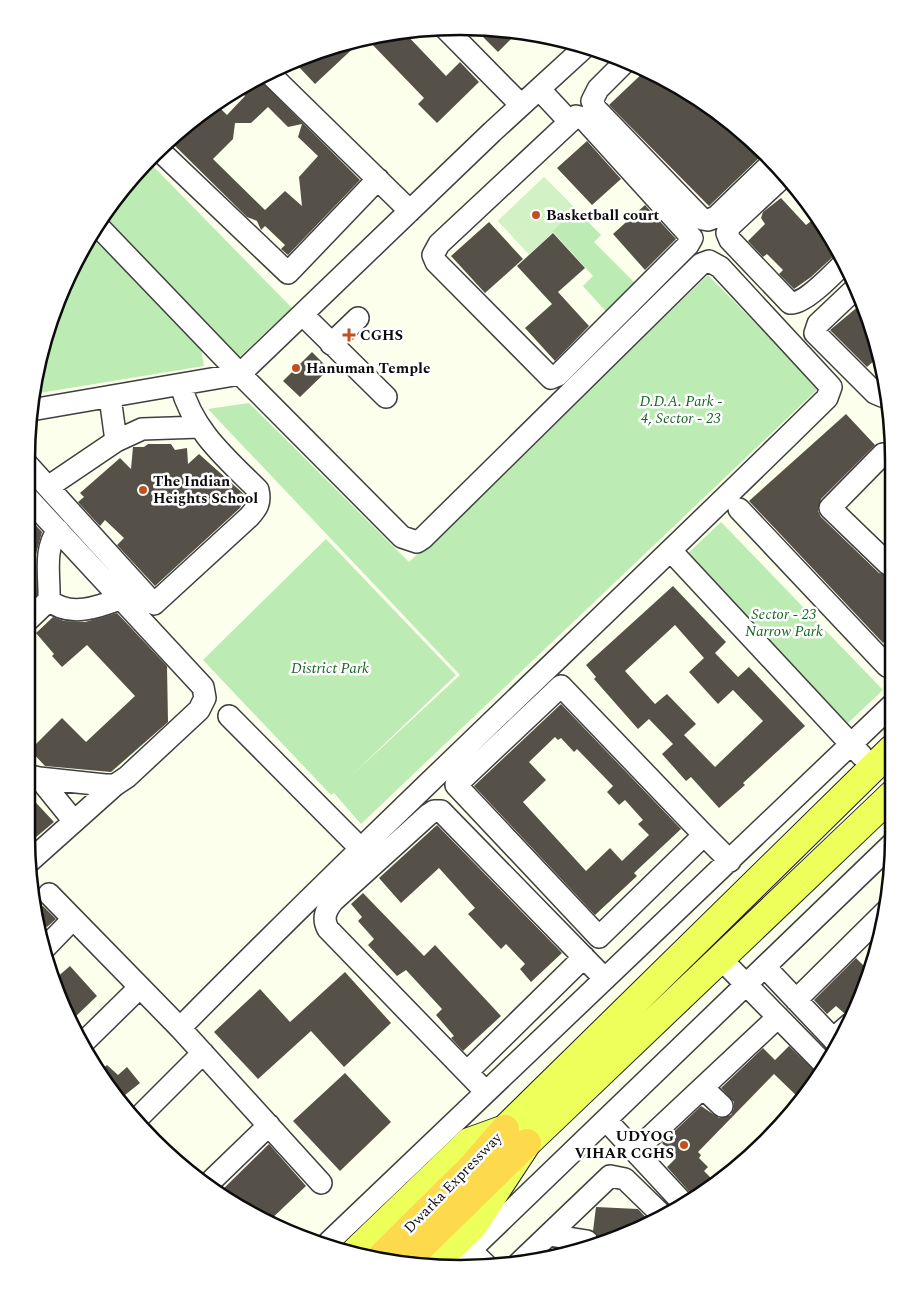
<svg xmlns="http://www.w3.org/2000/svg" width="920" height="1295" font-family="Spectral,serif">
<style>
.green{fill:#bcebb3}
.pitch{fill:#d2f2c5}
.building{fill:#555148;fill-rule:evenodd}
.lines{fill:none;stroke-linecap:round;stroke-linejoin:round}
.minor-casing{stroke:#3f3f3f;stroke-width:24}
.major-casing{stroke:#1d1d1d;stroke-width:30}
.highway-casing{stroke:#1d1d1d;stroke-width:30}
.minor{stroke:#fff;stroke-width:21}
.major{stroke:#edff5b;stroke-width:28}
.highway{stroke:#fcda4b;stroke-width:28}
.poi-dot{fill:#c24f1d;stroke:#fff;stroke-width:2}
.labels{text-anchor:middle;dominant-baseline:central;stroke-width:5;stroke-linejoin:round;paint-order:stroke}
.poi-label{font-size:15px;font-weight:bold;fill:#0c0c0c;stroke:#fff;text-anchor:start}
.park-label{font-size:15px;font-style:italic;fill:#196624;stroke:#fff}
.street-label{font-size:15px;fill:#0c0c0c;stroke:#fff}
.rim{fill:none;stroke:#0c0c0c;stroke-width:2.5}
</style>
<rect width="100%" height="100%" fill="#fcffeb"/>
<!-- green -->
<path class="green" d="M 150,163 L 292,308 L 237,359 L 104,220 Z
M 544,177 L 601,235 L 594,242 L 641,289 L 611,317 L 583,286 L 593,276 L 553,232 L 529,254 L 498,221 Z
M 91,235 L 200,343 L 204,366 L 33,394 L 35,375 L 85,243 Z
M 708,275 L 819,388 L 361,824 L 334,793 L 331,795 L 203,660 L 326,539 L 456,675 L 351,776 L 460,675 L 208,409 L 249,403 L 409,562 Z
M 721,522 L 883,690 L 848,723 L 686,555 Z"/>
<!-- pitch -->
<path class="pitch" d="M 544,177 L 575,210 L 529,254 L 498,221 Z"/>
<!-- building -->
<path class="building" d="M 489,27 L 514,31 L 518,32 L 498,52 L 474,28 Z
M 402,30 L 446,76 L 460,62 L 479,82 L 437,123 L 418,104 L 424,98 L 367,39 Z
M 362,40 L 315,84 L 299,67 L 308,58 L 306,56 L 321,49 Z
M 647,69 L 714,110 L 760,157 L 709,206 L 609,105 Z
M 258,78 L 360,180 L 288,255 L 281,249 L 285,245 L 265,226 L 261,230 L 257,221 L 247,217 L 169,140 L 174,134 L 216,104 L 227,115 L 245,96 L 237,88 ZM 268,107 L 288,127 L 302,124 L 298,137 L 318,156 L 299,177 L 302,206 L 285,191 L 265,210 L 213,159 L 233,139 L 235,123 L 251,123 Z
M 587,141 L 621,179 L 592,205 L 557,168 Z
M 781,198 L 806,225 L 814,219 L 820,225 L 832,242 L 827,246 L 836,254 L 811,277 L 794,289 L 779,274 L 783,270 L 767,254 L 763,257 L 748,241 L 765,224 L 761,218 L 763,212 Z
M 645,205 L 676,239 L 645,270 L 613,234 Z
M 489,222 L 523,259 L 485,293 L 451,256 Z
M 553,233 L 585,268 L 558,292 L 589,326 L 555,361 L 525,328 L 552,304 L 517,266 Z
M 860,305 L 876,359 L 867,367 L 830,330 Z
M 312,352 L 329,369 L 300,397 L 283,381 Z
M 846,414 L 875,445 L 821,499 L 818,511 L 821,517 L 879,573 L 891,576 L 891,618 L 886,623 L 891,628 L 891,635 L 883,643 L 749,501 Z
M 148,444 L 171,444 L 175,450 L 187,448 L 188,464 L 199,454 L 246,496 L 240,508 L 155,586 L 117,545 L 124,538 L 105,520 L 100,526 L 78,502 L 84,497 L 80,493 L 120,458 L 131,469 L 133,447 L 144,447 Z
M 26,515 L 42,532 L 36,554 L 37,595 L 26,604 Z
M 673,586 L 726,642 L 715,653 L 738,677 L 749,667 L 805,726 L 743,783 L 745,785 L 719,808 L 691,777 L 686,781 L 662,754 L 673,744 L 649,719 L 638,729 L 594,679 L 596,677 L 586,665 ZM 675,625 L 704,658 L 689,672 L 718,704 L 733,690 L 763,721 L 715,767 L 684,735 L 696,724 L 667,694 L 655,704 L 625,671 Z
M 117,613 L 167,666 L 168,722 L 111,772 L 45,766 L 30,750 L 62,718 L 86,742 L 135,696 L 87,645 L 62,667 L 52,656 L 54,654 L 36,633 L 53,617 L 64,621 L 85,622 Z
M 561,704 L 681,829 L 634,873 L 637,876 L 595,915 L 474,786 ZM 555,737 L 558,740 L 561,738 L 574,752 L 577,749 L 613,786 L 607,792 L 619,805 L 625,800 L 643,820 L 638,824 L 649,835 L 622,861 L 610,848 L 586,871 L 523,802 L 546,780 L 529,762 Z
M 26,792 L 54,822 L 35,838 L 33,836 L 27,841 Z
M 437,825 L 562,953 L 531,982 L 520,969 L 525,964 L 506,944 L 501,949 L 468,914 L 475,908 L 439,868 L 401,903 L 379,878 Z
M 363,893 L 424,956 L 435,945 L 501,1016 L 463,1051 L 451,1038 L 454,1036 L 436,1015 L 442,1009 L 406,970 L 397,976 L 368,945 L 374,939 L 358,921 L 362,917 L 351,904 Z
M 43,906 L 56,919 L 47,927 L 37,916 L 36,912 Z
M 856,958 L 869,971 L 869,974 L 854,1012 L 844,1013 L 836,1006 L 827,1014 L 814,1000 Z
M 70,966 L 97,996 L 73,1019 L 55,979 Z
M 345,972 L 391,1023 L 344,1067 L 311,1031 L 258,1079 L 214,1032 L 260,989 L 290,1022 Z
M 789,1046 L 819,1075 L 806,1096 L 805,1094 L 800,1099 L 774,1074 L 698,1152 L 701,1155 L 699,1158 L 708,1167 L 704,1171 L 715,1182 L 693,1196 L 667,1167 L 676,1158 L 662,1143 L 701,1106 L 719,1118 L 731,1115 L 734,1108 L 734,1102 L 721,1088 L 763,1048 L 775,1060 Z
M 107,1065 L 118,1075 L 127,1067 L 140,1083 L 120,1099 L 98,1073 Z
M 345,1073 L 391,1122 L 340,1171 L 293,1121 Z
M 269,1144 L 306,1186 L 267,1223 L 220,1192 Z
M 596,1207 L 638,1209 L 652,1224 L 599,1240 L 593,1231 Z"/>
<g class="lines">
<defs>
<path id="minor" d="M 446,29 L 521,105
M 626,61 L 598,89 L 592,101 L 596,109 L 702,219 L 708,220 L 716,217 L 773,162
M 269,73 L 410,211
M 540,90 L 569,121
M 576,116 L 583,118 L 692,238 L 688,245 L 558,375 L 551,378 L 436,262 L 433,255 L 439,244 Z
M 160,151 L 288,273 L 378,179
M 786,174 L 730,226 L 727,233 L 730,240 L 790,303 C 804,305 835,272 845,262
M 98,226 L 240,374 L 402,537 L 417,542 L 423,538 L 701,264 L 709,261 L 720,267 L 831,387 L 827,398 C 613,609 392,813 180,1028
M 855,289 L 818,324 L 815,333 L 875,393 L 882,396 L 887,393
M 303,315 L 386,397
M 331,344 L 358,318
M 110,397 L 116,441
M 31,410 L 240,374 L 492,132 L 586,46
M 883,454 L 830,508 L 888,564 L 891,561
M 26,463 L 154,604 L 249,517 C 257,508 261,503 258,490 C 227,459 192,430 181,385
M 48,487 L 116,441 L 142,429 L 200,427
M 739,509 L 887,666 L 892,661
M 671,551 L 862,756
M 49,600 C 69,618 99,607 122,598
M 28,620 L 49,600 C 50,577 43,550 58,530
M 229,716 L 361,849
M 26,775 L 39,778 L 105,785 L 115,785 L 127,777 L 199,710 L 205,698 L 203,687 L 26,496
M 39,778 L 73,820
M 704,835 L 561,686 L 456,785 L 599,937 L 704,835 L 730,861
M 30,861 L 115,785
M 49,894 L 180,1028 L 321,1183
M 42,951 L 73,919
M 720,958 L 825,1065
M 765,967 L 838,1044
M 796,1000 L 885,912
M 833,1039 L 850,1024
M 84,1042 L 140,987
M 467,1072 L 584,957
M 703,1088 L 722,1106
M 486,1092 L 328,929 C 322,918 326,910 333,901 L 428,815 L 434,811 L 441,811 L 605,979
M 137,1119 L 203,1053
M 606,1120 L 683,1203
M 635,1151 L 778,1017
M 208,1184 L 269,1125
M 549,1235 L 587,1241
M 329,1242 L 892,705
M 470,1250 L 486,1265
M 455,1265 L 893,843
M 517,1265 L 610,1176 L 625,1179 L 663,1216"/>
<path id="major" d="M 356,1251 L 469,1142 L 505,1129 L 892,749
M 433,1265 L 472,1227 L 527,1143 L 892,795"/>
<path id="highway" d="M 380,1258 L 473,1166 L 505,1129
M 402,1265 L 527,1143"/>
</defs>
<!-- minor casing -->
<use href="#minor" class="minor-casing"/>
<!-- major casing -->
<use href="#major" class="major-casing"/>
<!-- highway casing -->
<use href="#highway" class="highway-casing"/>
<!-- minor -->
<use href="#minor" class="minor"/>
<!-- major -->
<use href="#major" class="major"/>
<!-- highway -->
<use href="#highway" class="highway"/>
</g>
<!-- markers -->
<g class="poi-dot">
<circle cx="536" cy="215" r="5"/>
<path d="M346.5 327.5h5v5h5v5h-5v5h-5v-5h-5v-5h5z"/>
<circle cx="296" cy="368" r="5"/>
<circle cx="143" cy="490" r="5"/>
<circle cx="684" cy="1145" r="5"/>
</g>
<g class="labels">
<!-- poi labels -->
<g class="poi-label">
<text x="546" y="215">Basketball court</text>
<text x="360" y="335">CGHS</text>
<text x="306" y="368">Hanuman Temple</text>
<text x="153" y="481">The Indian<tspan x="153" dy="17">Heights School</tspan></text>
<text x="674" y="1136" text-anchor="end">UDYOG<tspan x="674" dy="17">VIHAR CGHS</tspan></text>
</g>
<!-- park labels -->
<g class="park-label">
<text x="681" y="401">D.D.A. Park -<tspan x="681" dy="17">4, Sector - 23</tspan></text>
<text x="784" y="614">Sector - 23<tspan x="784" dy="17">Narrow Park</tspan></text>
<text x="330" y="668">District Park</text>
</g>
<!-- street labels -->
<g class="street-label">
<text transform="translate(453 1183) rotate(-46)">Dwarka Expressway</text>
</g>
</g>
<!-- crop -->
<path d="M0 0H920V1295H0ZM460 35H460A425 425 0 0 1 885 460V835A425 425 0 0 1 460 1260H460A425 425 0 0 1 35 835V460A425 425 0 0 1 460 35Z" fill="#fff" fill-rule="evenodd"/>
<path class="rim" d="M460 35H460A425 425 0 0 1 885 460V835A425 425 0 0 1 460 1260H460A425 425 0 0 1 35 835V460A425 425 0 0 1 460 35Z"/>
</svg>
